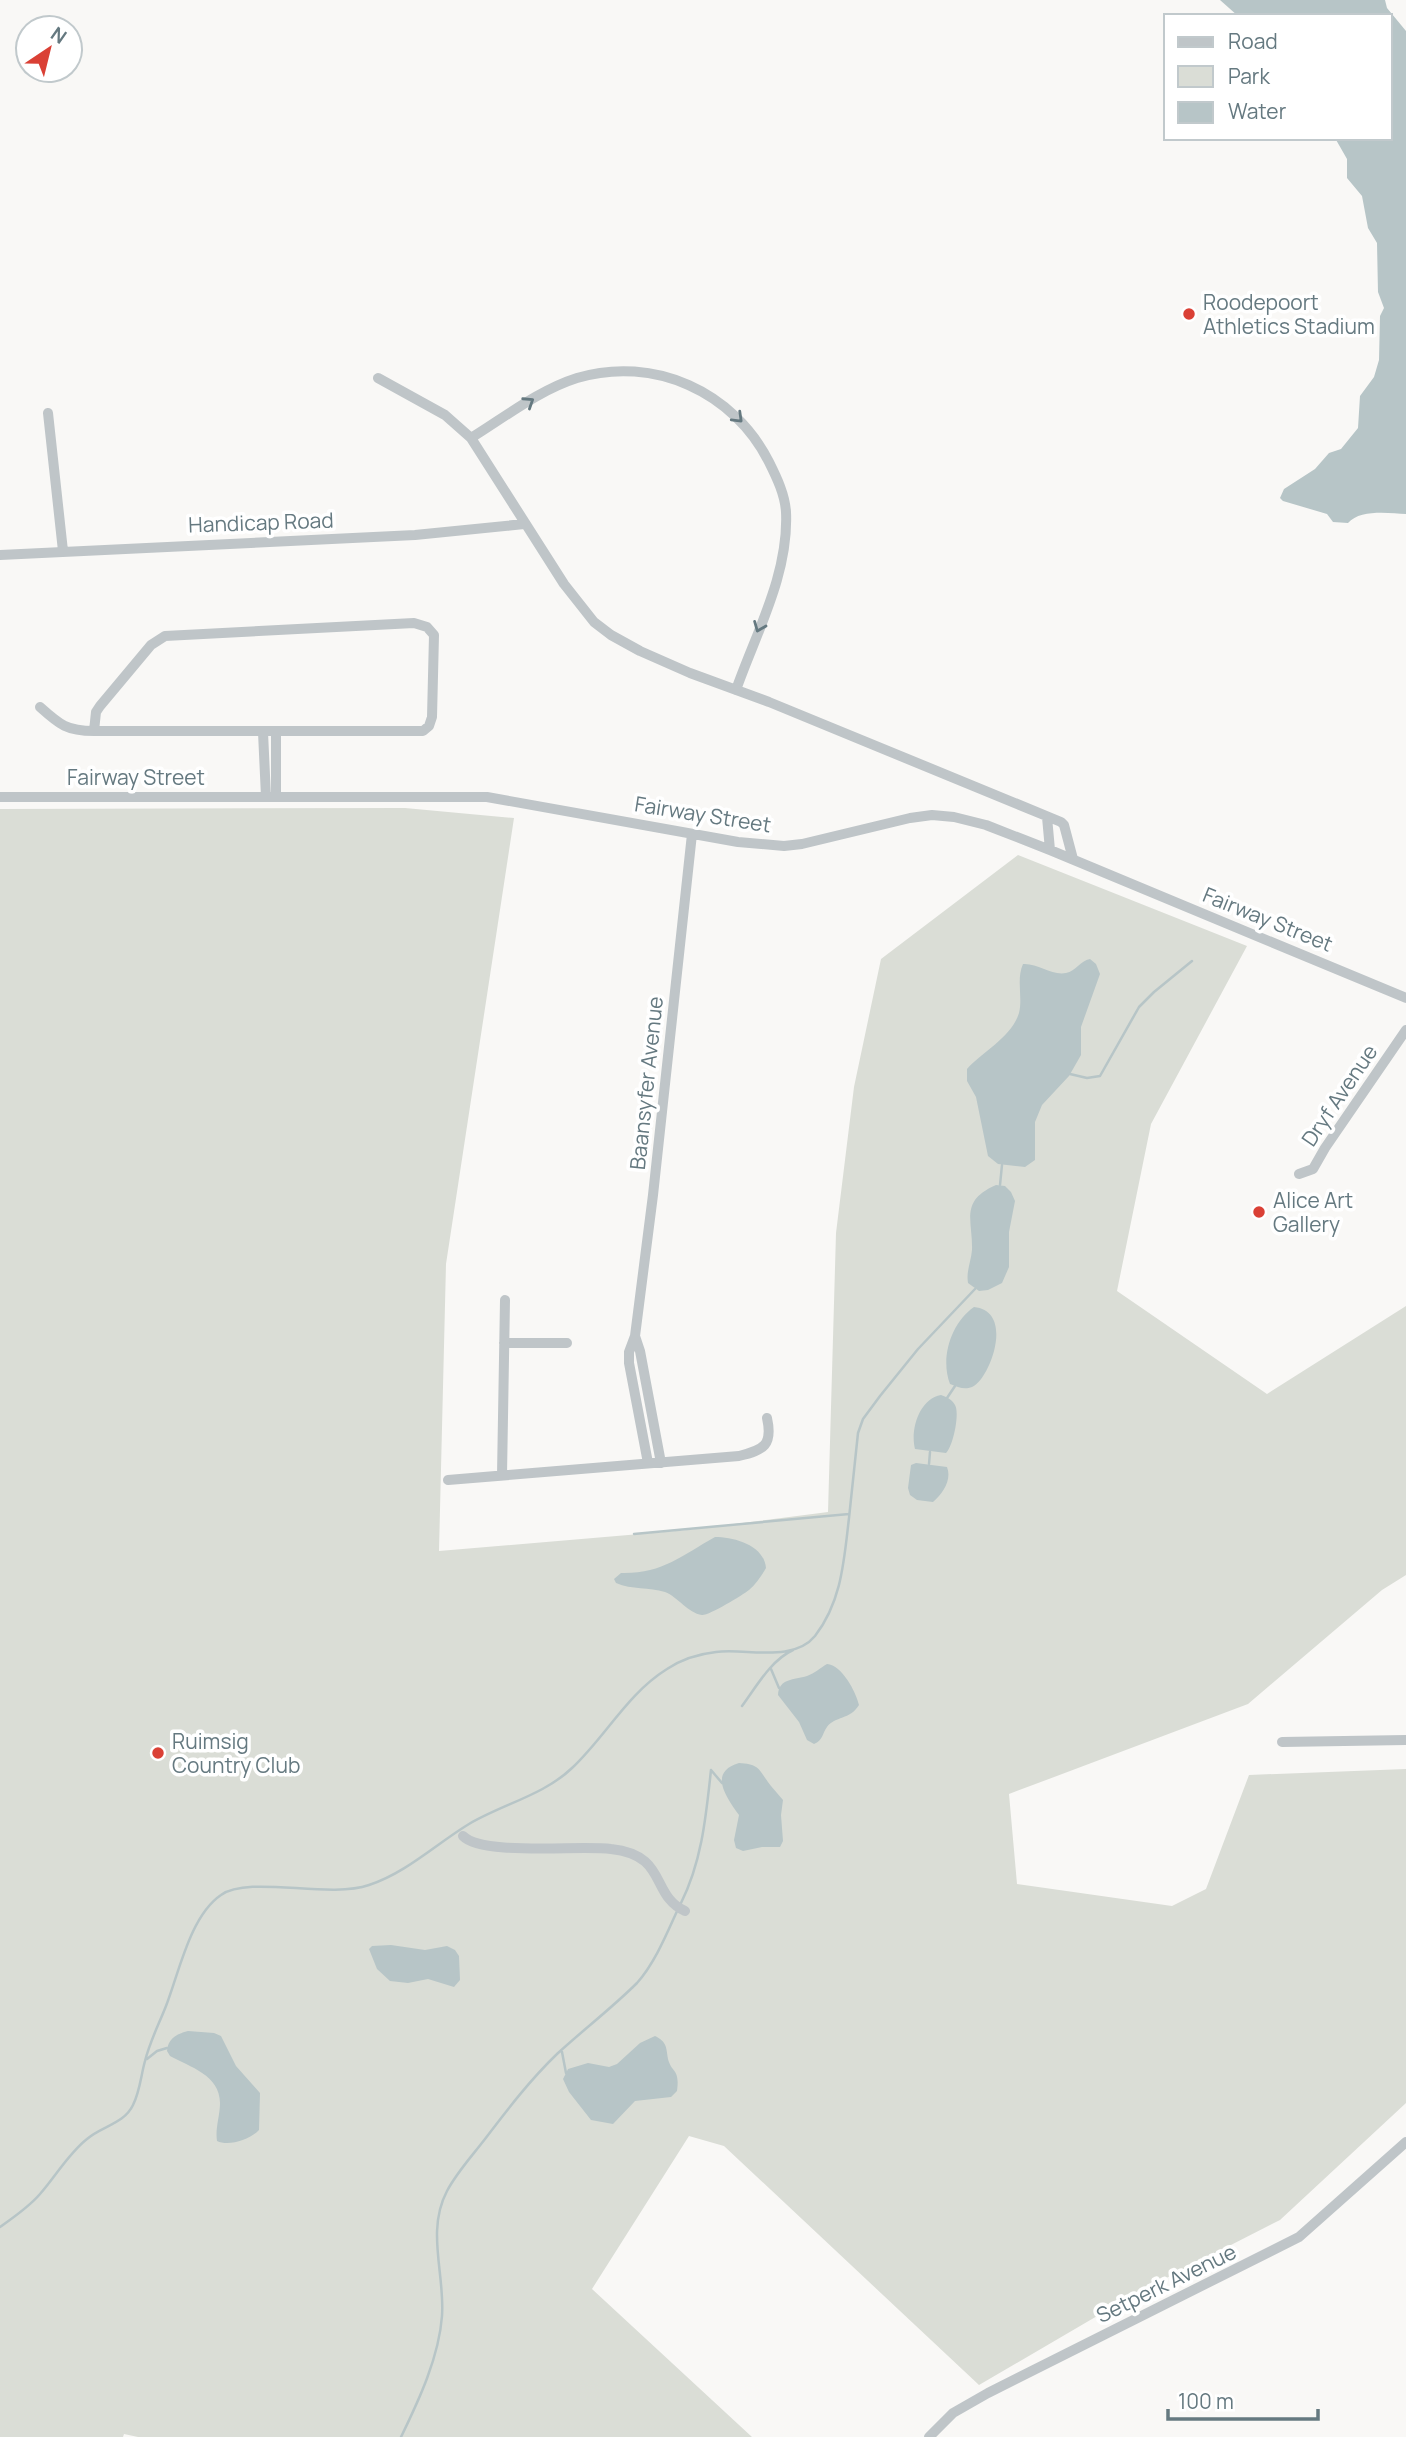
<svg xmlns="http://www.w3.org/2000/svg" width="1406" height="2437" font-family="Manrope,sans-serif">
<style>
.green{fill:#daddd6}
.water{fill:#b7c5c7}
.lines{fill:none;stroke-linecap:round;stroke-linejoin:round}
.stream{stroke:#b7c5c7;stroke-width:2.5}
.street{stroke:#bfc5c8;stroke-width:10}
.oneway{stroke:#657980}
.poi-dot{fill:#da4035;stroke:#fff;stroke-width:2.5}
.labels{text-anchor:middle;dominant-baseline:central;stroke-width:7;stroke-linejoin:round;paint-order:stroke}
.poi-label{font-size:21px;fill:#657980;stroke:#fff;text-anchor:start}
.street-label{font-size:21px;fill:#657980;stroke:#fff}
</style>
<rect width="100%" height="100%" fill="#f9f8f6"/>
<!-- green -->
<path class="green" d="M 405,808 L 514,818 L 446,1264 L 439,1551 L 687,1530 L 828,1512 L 836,1233 L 854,1087 L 881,959 L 1018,855 L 1247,946 L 1151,1124 L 1117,1291 L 1267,1394 L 1406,1306 L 1406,1575 L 1382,1590 L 1248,1704 L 1009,1794 L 1017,1884 L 1172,1906 L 1206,1889 L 1249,1775 L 1406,1769 L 1406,2103 L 1280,2220 L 1133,2295 L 979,2385 L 724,2146 L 689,2136 L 592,2289 L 752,2437 L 138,2437 L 124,2434 L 123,2437 L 0,2437 L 0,809 Z"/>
<!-- water -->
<path class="water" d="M 1220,0 L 1385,0 L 1387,8 L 1406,31 L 1406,514 C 1389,513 1360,509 1348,523 L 1333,522 L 1327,514 L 1283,501 L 1280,498 L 1284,489 L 1315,469 L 1329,453 L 1341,449 L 1358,428 L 1360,396 L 1374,377 L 1379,360 L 1380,316 L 1384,308 L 1378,292 L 1377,243 L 1368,228 L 1362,196 L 1347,178 L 1347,159 L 1335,138 L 1390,138 L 1390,16 L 1238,16 Z
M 1090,959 L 1096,964 L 1100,974 L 1081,1027 L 1081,1055 L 1069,1076 L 1042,1105 L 1035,1122 L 1035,1160 L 1025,1167 L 998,1164 L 988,1156 L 976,1097 L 967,1081 L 967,1069 C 983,1051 1011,1038 1019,1013 C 1023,997 1016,980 1023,964 C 1038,963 1052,976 1066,973 C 1076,971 1080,961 1090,959 Z
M 996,1185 L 1005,1186 L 1011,1192 L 1015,1201 L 1009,1232 L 1009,1267 L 1002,1283 L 988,1290 L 979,1291 L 968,1283 C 966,1271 971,1262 972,1250 C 973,1221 959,1201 996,1185 Z
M 974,1307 C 1016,1311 989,1381 972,1387 C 964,1390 958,1387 950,1384 C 940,1358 951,1323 974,1307 Z
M 941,1395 C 946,1397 952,1399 955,1405 C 960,1413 953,1447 946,1453 L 915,1449 C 910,1430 919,1399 941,1395 Z
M 916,1463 L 947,1467 C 952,1480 943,1493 933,1502 L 917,1500 L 910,1495 L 908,1488 L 911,1465 Z
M 715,1537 C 734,1537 764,1545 766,1568 C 762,1575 756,1584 749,1590 C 743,1595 708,1616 702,1615 C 688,1613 678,1597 665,1592 C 649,1587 632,1590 616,1583 L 614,1579 L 621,1573 C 662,1574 681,1556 715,1537 Z
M 827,1664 C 842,1665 856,1692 859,1705 C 850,1720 835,1716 827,1727 C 822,1734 823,1740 814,1744 L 807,1740 L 799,1722 L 778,1695 C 779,1678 794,1680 807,1676 C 815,1673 820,1668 827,1664 Z
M 739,1763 C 761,1764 759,1771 771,1786 C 775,1791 779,1795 783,1800 L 781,1815 L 783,1841 L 780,1847 L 762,1847 L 743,1851 L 736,1848 L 734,1840 L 739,1815 C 726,1797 708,1772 739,1763 Z
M 391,1945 L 425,1950 L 447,1946 L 455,1950 L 459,1956 L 460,1980 L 454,1987 L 428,1979 L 408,1983 L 390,1981 L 377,1969 L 369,1949 L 372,1946 Z
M 188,2031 L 214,2033 L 221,2036 L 236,2066 L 260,2093 L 259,2130 C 251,2139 229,2147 217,2141 C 215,2128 220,2116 220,2103 C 220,2075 190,2067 170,2056 L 167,2051 C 168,2038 177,2034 188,2031 Z
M 655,2036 C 667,2042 666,2047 668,2059 C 672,2074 680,2068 677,2091 L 671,2097 L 635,2101 L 613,2124 L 591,2120 L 569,2092 L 563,2079 L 568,2069 L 588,2063 L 609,2067 L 617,2064 L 640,2043 Z"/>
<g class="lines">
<!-- stream -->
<path class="stream" d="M 1070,1074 L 1087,1078 L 1100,1076 L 1139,1007 L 1154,992 L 1192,961
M 1000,1185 L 1002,1165
M 947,1398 L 955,1386
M 929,1464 L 930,1452
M 634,1534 L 849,1514
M 771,1669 L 779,1688
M 742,1706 C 756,1687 771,1660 793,1650
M 711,1770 L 722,1783
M 681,1903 C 702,1861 706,1816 711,1770
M 562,2052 L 566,2073
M 147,2059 L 157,2051 L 167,2048
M 0,2227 C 14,2217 29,2207 40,2194 C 56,2176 68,2154 87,2139 C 102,2126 124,2124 133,2105 C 140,2091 141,2075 145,2061 C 150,2041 159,2024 166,2006 C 179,1973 190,1916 221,1895 C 249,1875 328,1899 369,1885 C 406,1873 436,1844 469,1824 C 503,1804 544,1795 572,1768 C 606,1736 627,1694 667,1669 C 682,1659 698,1654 716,1652 C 746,1648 793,1663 815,1636 C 842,1601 844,1560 849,1518 C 852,1490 855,1462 858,1433 L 863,1419 L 880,1396 L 918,1349 L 975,1289
M 401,2437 C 419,2400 439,2357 442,2316 C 445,2274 426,2231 447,2191 C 457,2172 472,2156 485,2139 C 507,2110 530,2080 557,2054 C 583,2030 612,2008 637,1983 C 655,1963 667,1933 678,1909"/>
<!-- street -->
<path class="street" d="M 378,378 L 445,415 L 471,438 L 564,584 L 594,622 L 611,635 L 640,651 L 690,673 L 769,702 L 1061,822 L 1064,825 L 1073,859
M 48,413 L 63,551
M 471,438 C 505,417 539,390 577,378 C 654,355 734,392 769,462 C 777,478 785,495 786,512 C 789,574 756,633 736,690
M 0,555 L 415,535 L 524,524
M 414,623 L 427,627 L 434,635 L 432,717 L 429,726 L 423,731 L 94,731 L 96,712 L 100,706 L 151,645 L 165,636 Z
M 40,707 C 60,725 67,731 94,731
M 263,732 L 266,797
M 276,732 L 276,797
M 0,797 L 487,797 L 738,842 L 784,846 L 802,844 L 910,818 L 932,815 L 954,817 L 986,825 L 1050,850 L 1406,998
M 1047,817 L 1050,850
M 1299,1174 L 1313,1169 L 1325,1148 L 1406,1030
M 635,1336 L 640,1351 L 661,1463
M 504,1343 L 567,1343
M 648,1463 L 629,1363 L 629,1352 L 635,1336 L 653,1195 L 692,834
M 502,1475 L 505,1300
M 448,1480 L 739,1456 C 764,1450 773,1445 767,1418
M 1282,1742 L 1406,1740
M 463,1836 C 482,1856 580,1845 611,1849 C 668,1855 650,1895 685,1911
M 929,2437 L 953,2413 L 988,2393 L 1299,2237 L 1406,2142"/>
</g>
<!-- one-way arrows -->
<defs><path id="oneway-chevron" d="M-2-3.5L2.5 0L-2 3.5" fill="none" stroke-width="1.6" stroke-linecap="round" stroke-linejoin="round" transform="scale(1.75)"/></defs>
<g class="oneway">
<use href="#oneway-chevron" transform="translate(529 402) rotate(-33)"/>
<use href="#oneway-chevron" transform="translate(738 418) rotate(44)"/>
<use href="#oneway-chevron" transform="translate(759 627) rotate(112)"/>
</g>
<!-- markers -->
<g class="poi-dot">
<circle cx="1189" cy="314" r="7"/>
<circle cx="1259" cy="1212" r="7"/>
<circle cx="158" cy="1753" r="7"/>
</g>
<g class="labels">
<!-- poi labels -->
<g class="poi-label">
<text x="1203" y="302">Roodepoort<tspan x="1203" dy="24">Athletics Stadium</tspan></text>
<text x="1273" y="1200">Alice Art<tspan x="1273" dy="24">Gallery</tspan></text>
<text x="172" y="1741">Ruimsig<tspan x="172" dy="24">Country Club</tspan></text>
</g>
<!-- street labels -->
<g class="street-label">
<text transform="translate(261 522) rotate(-2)">Handicap Road</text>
<text x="136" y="777">Fairway Street</text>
<text transform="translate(703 814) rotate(9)">Fairway Street</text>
<text transform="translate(1268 919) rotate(22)">Fairway Street</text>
<text transform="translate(646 1083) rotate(-84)">Baansyfer Avenue</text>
<text transform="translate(1339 1095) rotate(-56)">Dryf Avenue</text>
<text transform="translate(1166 2283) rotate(-26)">Setperk Avenue</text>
</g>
</g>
<!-- legend -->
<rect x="1164" y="14" width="228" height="126" fill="#ffffff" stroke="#c1c9cc" stroke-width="2"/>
<rect x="1178" y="37" width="35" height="10" fill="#bfc5c8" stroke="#c1c9cc" stroke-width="2"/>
<text x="1228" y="49" font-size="21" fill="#657980">Road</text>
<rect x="1178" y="66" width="35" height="21" fill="#daddd6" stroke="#c1c9cc" stroke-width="2"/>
<text x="1228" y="84" font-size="21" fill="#657980">Park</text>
<rect x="1178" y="102" width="35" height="21" fill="#b7c5c7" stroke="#c1c9cc" stroke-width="2"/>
<text x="1228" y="119" font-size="21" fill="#657980">Water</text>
<!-- north arrow -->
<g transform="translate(49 49) rotate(35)"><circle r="33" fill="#ffffff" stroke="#c1c9cc" stroke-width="2"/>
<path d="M0-5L12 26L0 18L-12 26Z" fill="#da4035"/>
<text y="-10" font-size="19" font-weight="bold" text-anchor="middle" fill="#657980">N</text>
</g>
<!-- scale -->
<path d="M1168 2409v10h150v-10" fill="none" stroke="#657980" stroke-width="3.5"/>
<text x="1178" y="2409" font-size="21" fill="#657980" stroke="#ffffff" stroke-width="5" paint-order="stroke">100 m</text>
</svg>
